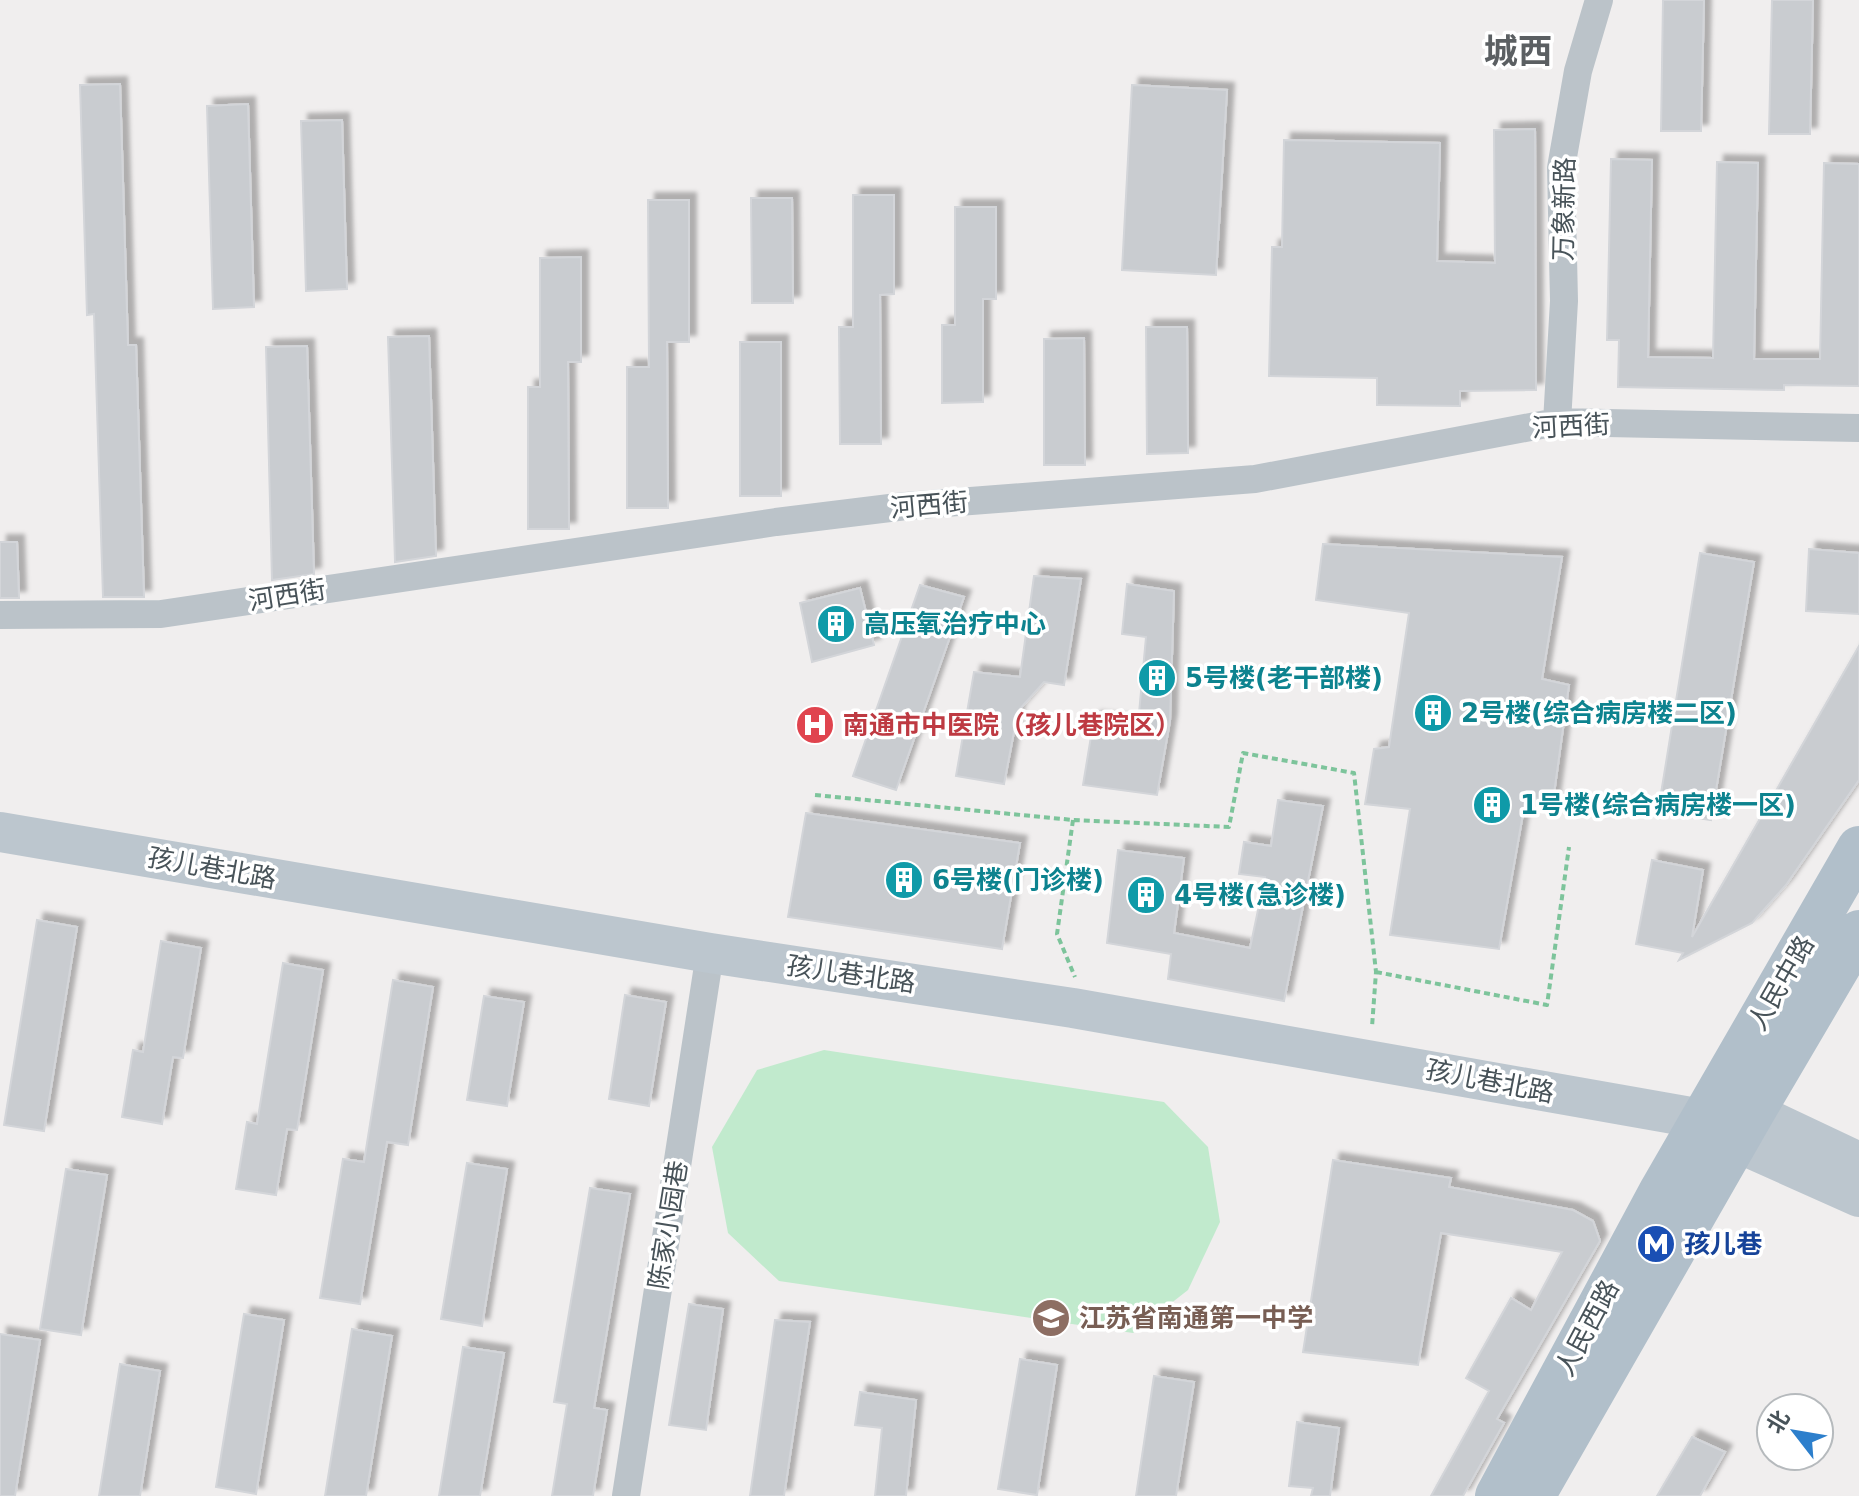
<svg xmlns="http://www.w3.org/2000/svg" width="1859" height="1496" font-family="'DejaVu Sans','Noto Sans SC',sans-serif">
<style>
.green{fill:#c1eacd}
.building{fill:#c9ccd0;stroke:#d3d5d9;stroke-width:2;filter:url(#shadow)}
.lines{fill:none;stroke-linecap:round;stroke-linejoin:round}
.path{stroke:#7dc49b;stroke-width:4;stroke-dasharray:6 4;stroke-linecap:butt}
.street{stroke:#bbc3c9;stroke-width:28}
.secondary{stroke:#bcc6ce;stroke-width:40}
.primary{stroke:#b1bfca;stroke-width:44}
.labels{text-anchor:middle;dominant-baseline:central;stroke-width:7;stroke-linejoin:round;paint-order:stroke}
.street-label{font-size:26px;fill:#485359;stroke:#fff}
.culture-label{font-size:26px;font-weight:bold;fill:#0d838f;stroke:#fff;text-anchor:start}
.health-label{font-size:26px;font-weight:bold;fill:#be3a42;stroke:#fff;text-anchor:start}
.transit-label{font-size:26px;font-weight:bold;fill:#164399;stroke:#fff;text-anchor:start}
.education-label{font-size:26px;font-weight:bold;fill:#785e54;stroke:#fff;text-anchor:start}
.district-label{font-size:34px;font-weight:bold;fill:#5b5f62;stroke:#fff}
</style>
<defs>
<filter id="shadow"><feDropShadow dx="7" dy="-7" stdDeviation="2" flood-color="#0004"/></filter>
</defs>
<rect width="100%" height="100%" fill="#f0eeee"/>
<!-- green -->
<path class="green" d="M 824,1050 L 1164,1102 L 1208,1147 L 1220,1222 L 1188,1290 L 1133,1333 L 779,1281 L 728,1233 L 712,1147 L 757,1070 Z"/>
<!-- building -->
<path class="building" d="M 1663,0 L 1704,0 L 1701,131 L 1661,131 Z
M 1772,0 L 1813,0 L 1810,134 L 1769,134 Z
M 120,84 L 128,345 L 136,345 L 144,597 L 103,597 L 94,314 L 87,315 L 80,85 Z
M 1132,85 L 1227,90 L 1216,275 L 1122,270 Z
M 248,104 L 254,307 L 213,309 L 207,106 Z
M 342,120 L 347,289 L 306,291 L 301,121 Z
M 1535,129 L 1536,390 L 1460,391 L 1460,406 L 1377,405 L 1377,378 L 1269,376 L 1272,247 L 1282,247 L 1284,140 L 1440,143 L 1437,261 L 1495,263 L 1494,130 Z
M 1611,159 L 1652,160 L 1648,357 L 1713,358 L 1717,162 L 1758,163 L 1754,359 L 1820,359 L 1824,163 L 1859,164 L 1859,386 L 1784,385 L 1784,390 L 1618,387 L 1619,340 L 1607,340 Z
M 853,195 L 894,195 L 894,294 L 880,295 L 881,444 L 840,444 L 839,327 L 853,327 Z
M 751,198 L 792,198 L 793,303 L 752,303 Z
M 648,200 L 689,200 L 689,342 L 667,342 L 668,508 L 627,508 L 627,367 L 649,367 Z
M 955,207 L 996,207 L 996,299 L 983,299 L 983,402 L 942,403 L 942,325 L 955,325 Z
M 581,257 L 581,362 L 568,362 L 569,529 L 528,529 L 528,387 L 540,387 L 540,258 Z
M 1146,327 L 1187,327 L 1188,453 L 1147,454 Z
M 429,336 L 436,556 L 395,562 L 388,337 Z
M 1084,338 L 1085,465 L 1044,465 L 1044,339 Z
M 740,342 L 781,342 L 781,496 L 740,496 Z
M 307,346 L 314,574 L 272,580 L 266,347 Z
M 0,542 L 17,542 L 19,598 L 0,598 Z
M 1323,544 L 1562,557 L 1542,679 L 1569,685 L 1553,801 L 1526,797 L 1499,949 L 1390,935 L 1410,809 L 1365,804 L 1374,749 L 1389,747 L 1409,613 L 1316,600 Z
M 1809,549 L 1859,553 L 1859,614 L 1806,611 Z
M 1700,553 L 1754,562 L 1711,820 L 1658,812 Z
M 1034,576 L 1081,579 L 1064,685 L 1044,682 L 1018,711 L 1004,784 L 956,776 L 974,672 L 1020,677 Z
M 1127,584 L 1174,591 L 1170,721 L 1157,795 L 1083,785 L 1094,718 L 1138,724 L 1146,637 L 1122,634 Z
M 920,585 L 964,597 L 896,790 L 853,776 Z
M 860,588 L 874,645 L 812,662 L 800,603 Z
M 1859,646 L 1859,780 L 1786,885 L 1752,923 L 1679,960 L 1683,953 L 1636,944 L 1652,860 L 1703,870 L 1692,937 Z
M 1278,800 L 1323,806 L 1284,1001 L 1168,979 L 1171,954 L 1107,943 L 1118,850 L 1184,858 L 1174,933 L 1250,948 L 1265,877 L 1239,874 L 1244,842 L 1271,846 Z
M 806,813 L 1020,843 L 1002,949 L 788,917 Z
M 37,920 L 77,927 L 44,1131 L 4,1125 Z
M 161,941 L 201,948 L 183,1058 L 173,1057 L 162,1124 L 122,1117 L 133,1050 L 143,1052 Z
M 283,963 L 323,970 L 297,1130 L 287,1129 L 276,1195 L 236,1189 L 247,1122 L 257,1124 Z
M 393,980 L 433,987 L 408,1145 L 387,1142 L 360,1304 L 320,1298 L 343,1159 L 364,1162 Z
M 625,995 L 666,1002 L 649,1106 L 609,1099 Z
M 484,996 L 524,1002 L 507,1106 L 467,1100 Z
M 1333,1160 L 1451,1178 L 1449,1187 L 1573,1210 L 1593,1221 L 1600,1241 L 1497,1419 L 1504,1423 L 1463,1496 L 1431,1496 L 1489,1391 L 1466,1378 L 1511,1298 L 1531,1310 L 1562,1252 L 1441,1233 L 1418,1365 L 1303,1352 Z
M 467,1163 L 507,1169 L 482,1326 L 441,1319 Z
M 66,1169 L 107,1175 L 81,1335 L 40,1329 Z
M 590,1188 L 630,1194 L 594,1408 L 607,1410 L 593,1496 L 552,1496 L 567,1404 L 554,1402 Z
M 689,1304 L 723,1309 L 706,1430 L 669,1425 Z
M 244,1314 L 284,1320 L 256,1494 L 216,1487 Z
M 775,1320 L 810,1322 L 784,1496 L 750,1496 Z
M 352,1329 L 392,1336 L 366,1496 L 325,1496 Z
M 0,1334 L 40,1340 L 15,1496 L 0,1496 Z
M 463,1347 L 504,1353 L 480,1496 L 439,1496 Z
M 1020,1359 L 1057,1365 L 1037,1495 L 998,1489 Z
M 120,1364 L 160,1371 L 140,1496 L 99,1496 Z
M 1154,1376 L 1194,1382 L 1176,1496 L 1136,1496 Z
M 860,1392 L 916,1400 L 906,1496 L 875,1496 L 882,1428 L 855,1425 Z
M 1297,1422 L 1339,1428 L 1330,1496 L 1311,1496 L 1313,1488 L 1289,1486 Z
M 1692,1437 L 1725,1452 L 1700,1496 L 1657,1496 Z"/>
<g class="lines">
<!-- path -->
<path class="path" d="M 815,795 L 1073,820 L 1229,827 L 1243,753 L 1354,773 L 1376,972 L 1372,1027
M 1073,820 L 1057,934 L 1075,977
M 1376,972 L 1547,1005 L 1569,847"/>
<!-- street -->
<path class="street" d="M 1557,422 L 1564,301 L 1561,168 L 1578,71 L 1599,0
M 0,615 L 161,614 L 776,522 L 906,506 L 1255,479 L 1557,422 L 1859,428
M 626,1496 L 710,953"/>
<!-- secondary -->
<path class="secondary" d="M 0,832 L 710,953 L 1073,1008 L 1702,1119 L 1753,1112 L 1859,1162
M 1709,1123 L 1736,1142 L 1859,1197"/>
<!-- primary -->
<path class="primary" d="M 1497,1496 L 1661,1191 L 1859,848
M 1533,1496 L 1753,1112 L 1859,932"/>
</g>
<!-- icons -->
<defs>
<symbol id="building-disc" viewBox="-11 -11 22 22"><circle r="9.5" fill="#0f9aa8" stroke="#fff"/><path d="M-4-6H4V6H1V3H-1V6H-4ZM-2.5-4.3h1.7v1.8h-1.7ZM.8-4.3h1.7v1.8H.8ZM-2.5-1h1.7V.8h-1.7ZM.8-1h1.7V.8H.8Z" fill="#fff"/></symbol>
<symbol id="hospital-disc" viewBox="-11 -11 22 22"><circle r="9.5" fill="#e0444e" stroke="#fff"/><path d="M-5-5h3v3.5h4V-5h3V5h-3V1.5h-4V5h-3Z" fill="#fff"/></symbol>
<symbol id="metro-disc" viewBox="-11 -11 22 22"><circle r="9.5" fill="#1a4fb4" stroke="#fff"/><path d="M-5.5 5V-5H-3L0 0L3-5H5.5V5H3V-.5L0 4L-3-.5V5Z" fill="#fff"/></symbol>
<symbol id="school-disc" viewBox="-11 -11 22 22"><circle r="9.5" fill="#8d6e63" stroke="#fff"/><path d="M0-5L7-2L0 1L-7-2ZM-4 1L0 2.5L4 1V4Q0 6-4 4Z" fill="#fff"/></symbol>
</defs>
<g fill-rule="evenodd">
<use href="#building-disc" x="814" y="602" width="44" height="44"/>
<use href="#building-disc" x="1135" y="656" width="44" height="44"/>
<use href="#building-disc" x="1411" y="691" width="44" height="44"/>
<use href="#hospital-disc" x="793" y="703" width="44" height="44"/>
<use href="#building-disc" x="1470" y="783" width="44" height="44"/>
<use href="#building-disc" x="882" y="858" width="44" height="44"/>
<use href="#building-disc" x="1124" y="873" width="44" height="44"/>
<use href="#metro-disc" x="1634" y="1222" width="44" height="44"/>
<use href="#school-disc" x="1029" y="1296" width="44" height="44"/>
</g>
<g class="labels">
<!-- street labels -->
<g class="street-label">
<text transform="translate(1564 209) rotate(-89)">万象新路</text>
<text transform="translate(1571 426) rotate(-3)">河西街</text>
<text transform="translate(929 505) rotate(-5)">河西街</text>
<text transform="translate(287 595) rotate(-9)">河西街</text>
<text transform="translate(212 868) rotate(10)">孩儿巷北路</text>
<text transform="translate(851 974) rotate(8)">孩儿巷北路</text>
<text transform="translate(1781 983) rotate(-60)">人民中路</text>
<text transform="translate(1490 1081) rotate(11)">孩儿巷北路</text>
<text transform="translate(668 1225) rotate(-81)">陈家小园巷</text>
<text transform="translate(1587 1328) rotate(-62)">人民西路</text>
</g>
<!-- culture labels -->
<g class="culture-label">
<text x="864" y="624">高压氧治疗中心</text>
<text x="1185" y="678">5号楼(老干部楼)</text>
<text x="1461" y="713">2号楼(综合病房楼二区)</text>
<text x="1520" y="805">1号楼(综合病房楼一区)</text>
<text x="932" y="880">6号楼(门诊楼)</text>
<text x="1174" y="895">4号楼(急诊楼)</text>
</g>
<!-- health labels -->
<g class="health-label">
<text x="843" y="725">南通市中医院（孩儿巷院区）</text>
</g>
<!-- transit labels -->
<g class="transit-label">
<text x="1684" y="1244">孩儿巷</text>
</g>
<!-- education labels -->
<g class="education-label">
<text x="1079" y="1318">江苏省南通第一中学</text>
</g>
<!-- district labels -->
<g class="district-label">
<text x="1518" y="51">城西</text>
</g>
</g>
<!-- north arrow -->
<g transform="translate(1795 1432) rotate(301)"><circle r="38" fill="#ffffff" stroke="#b6babd" stroke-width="2"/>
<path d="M0-6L14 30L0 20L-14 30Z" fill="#2d7fcc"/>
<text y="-12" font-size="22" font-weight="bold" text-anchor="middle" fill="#485359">北</text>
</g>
</svg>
